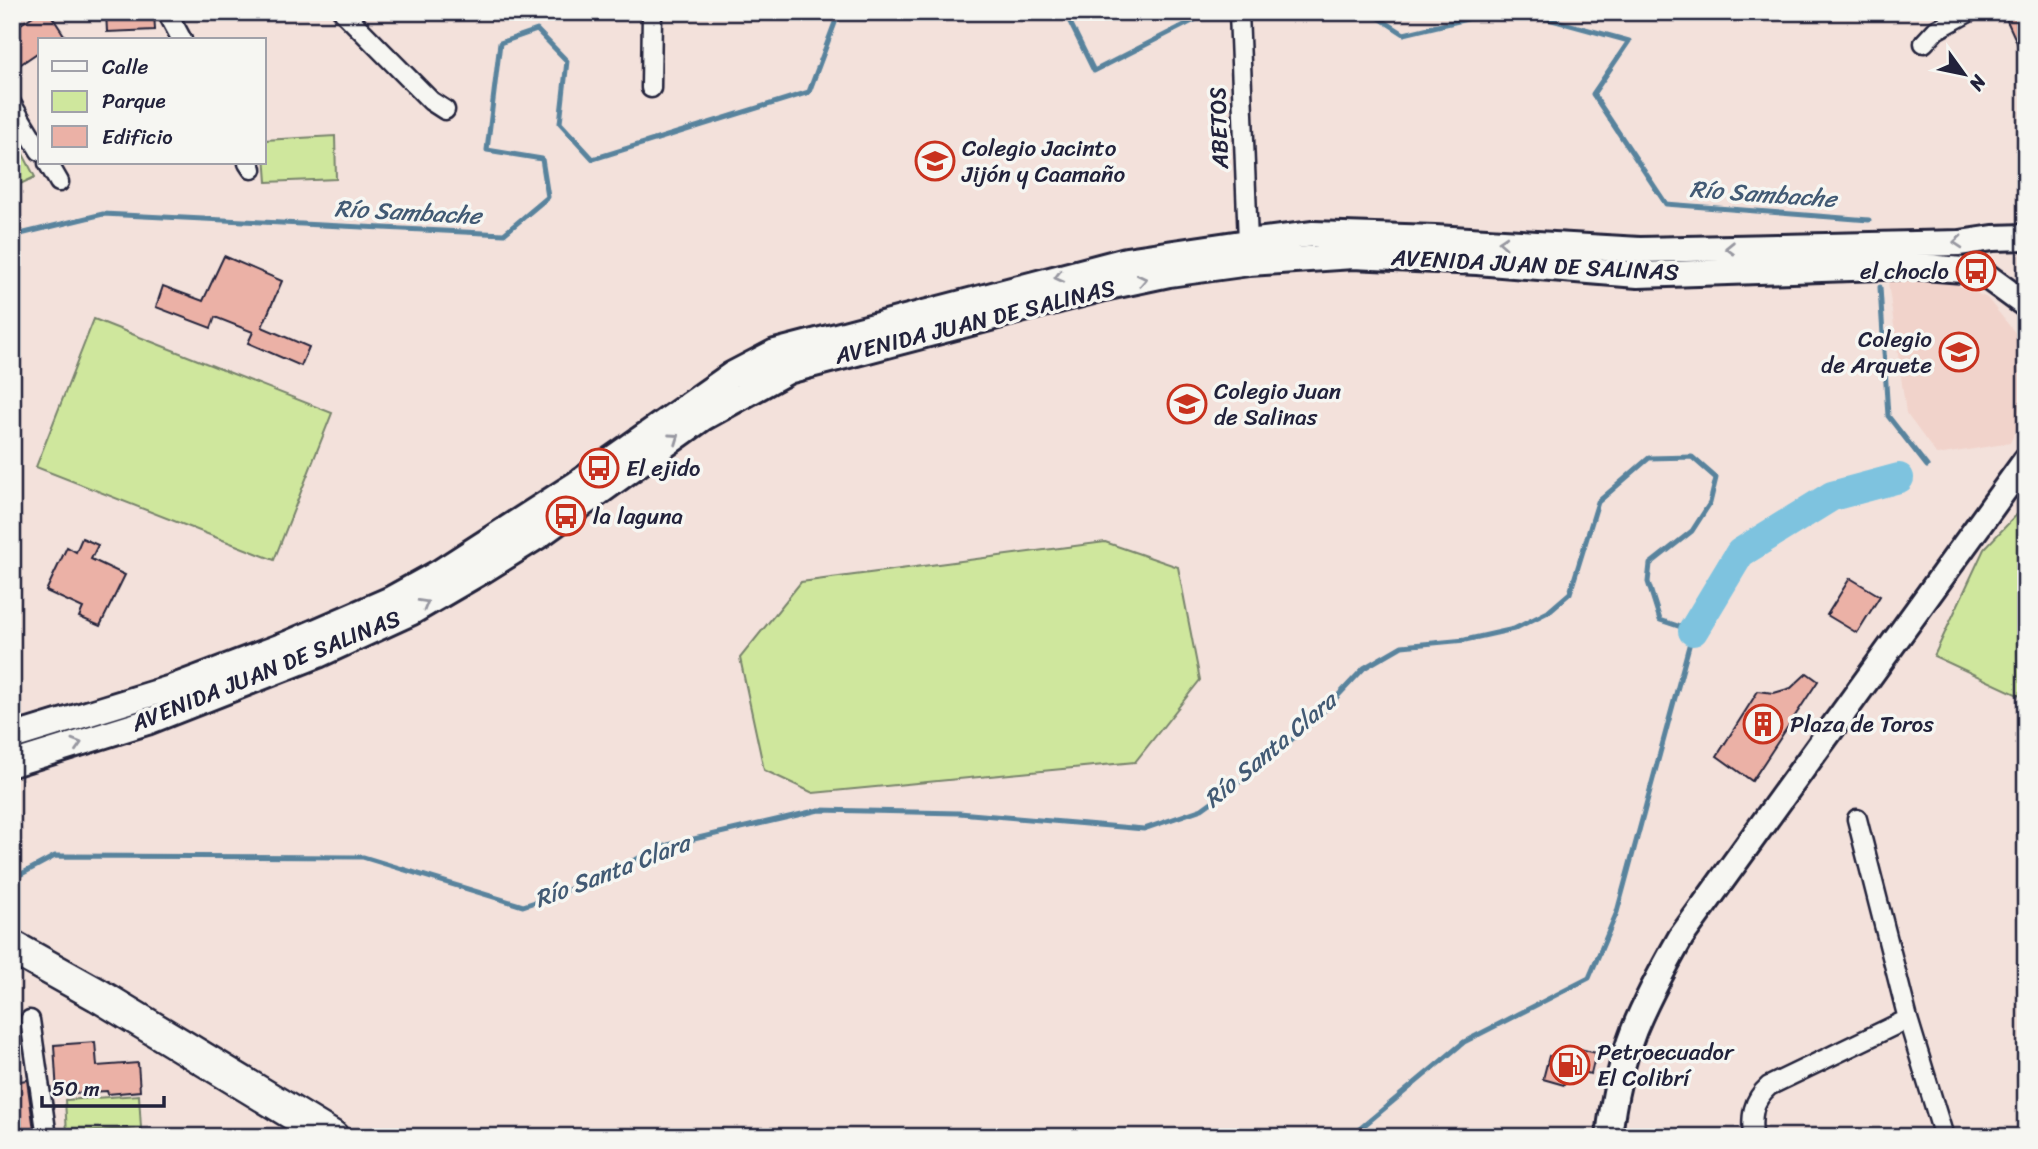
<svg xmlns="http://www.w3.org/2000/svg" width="2038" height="1149" font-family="Sriracha,sans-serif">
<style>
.built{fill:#f1d3cb}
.green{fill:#cfe79d;stroke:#78846c;stroke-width:2}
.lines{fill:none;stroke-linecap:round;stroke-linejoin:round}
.stream{stroke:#59839d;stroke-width:5}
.river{stroke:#7ec3df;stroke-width:30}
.building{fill:#ebb1a6;stroke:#22223b;stroke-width:2}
.street-casing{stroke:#22223b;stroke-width:23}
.secondary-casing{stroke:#22223b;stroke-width:30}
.highway-casing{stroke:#22223b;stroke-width:37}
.street{stroke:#f6f6f2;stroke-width:18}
.secondary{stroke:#f6f6f2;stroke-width:24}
.highway{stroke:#f6f6f2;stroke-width:32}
.oneway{stroke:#9797a0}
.labels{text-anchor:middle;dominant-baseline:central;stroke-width:7;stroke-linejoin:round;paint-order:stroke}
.street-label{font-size:23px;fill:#22223b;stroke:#f6f6f2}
.poi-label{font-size:23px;fill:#22223b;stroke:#f6f6f2;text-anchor:start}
.water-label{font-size:24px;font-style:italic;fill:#425a74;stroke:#f6f6f2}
</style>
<rect width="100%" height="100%" fill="#f3e1db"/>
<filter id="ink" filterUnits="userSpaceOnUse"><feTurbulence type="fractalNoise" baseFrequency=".0143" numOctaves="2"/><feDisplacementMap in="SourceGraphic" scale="14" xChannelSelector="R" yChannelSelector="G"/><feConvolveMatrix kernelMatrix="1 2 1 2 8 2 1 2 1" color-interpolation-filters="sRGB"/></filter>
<g filter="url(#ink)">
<!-- built -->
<path class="built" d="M 1944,279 L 1987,298 L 2017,335 L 2026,368 L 2026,391 L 2019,423 L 2010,443 L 1937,455 L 1906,413 L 1888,282 Z"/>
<!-- green -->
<path class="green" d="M 12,133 L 35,177 L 12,188 Z
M 335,136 L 336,179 L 267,182 L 264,140 Z
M 94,319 L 332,413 L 274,560 L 36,467 Z
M 2026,505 L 2026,693 L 2020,696 L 1934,656 L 1984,549 Z
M 1105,542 L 1178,567 L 1200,680 L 1135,762 L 813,793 L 764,770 L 740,658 L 801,582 Z
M 139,1095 L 141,1128 L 67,1133 L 65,1100 Z"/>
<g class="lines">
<!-- stream -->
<path class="stream" d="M 1065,12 L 1094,71 L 1210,12
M 1370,12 L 1404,34 L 1496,12
M 1523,12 L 1629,41 L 1593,94 L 1666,204 L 1869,220
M 12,236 L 103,214 L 504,234 L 548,197 L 542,159 L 487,150 L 500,43 L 537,30 L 567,61 L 560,123 L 593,159 L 809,92 L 839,12
M 1880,287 L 1888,416 L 1927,466
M 12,879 L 55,856 L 363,857 L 523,906 L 559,894 L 668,845 L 819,810 L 959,813 L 1144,829 L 1202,809 L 1253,772 L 1317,718 L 1364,668 L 1402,646 L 1465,640 L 1514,629 L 1548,612 L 1570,593 L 1598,502 L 1649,458 L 1692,457 L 1716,478 L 1710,503 L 1692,531 L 1650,564 L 1648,582 L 1660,620 L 1693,631 L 1617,912 L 1589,978 L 1464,1042 L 1350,1137"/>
<!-- river -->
<path class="river" d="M 1693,631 L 1740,553 L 1832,496 L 1899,478"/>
</g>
<!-- building -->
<path class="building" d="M 39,12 L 49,12 L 64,35 L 56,40 L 40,40 L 40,51 L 12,70 L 12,30 Z
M 106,12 L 154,12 L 155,30 L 107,32 Z
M 2003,12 L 2026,12 L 2026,62 Z
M 224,256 L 282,281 L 262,327 L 309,347 L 301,366 L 248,343 L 253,332 L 215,317 L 211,328 L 156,307 L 163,286 L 203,301 Z
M 82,538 L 98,545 L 91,559 L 125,575 L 100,626 L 79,617 L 83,608 L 46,591 L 67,547 L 76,552 Z
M 1850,578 L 1880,596 L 1857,633 L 1827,615 Z
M 1807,673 L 1818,681 L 1752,781 L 1717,756 L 1758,691 L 1774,693 L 1791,688 Z
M 95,1042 L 97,1066 L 138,1063 L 140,1091 L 108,1094 L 107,1091 L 57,1094 L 54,1045 Z
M 1576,1048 L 1596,1053 L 1591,1074 L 1570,1069 Z
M 1549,1056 L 1570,1062 L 1564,1085 L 1543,1079 Z
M 27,1080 L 35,1137 L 12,1137 L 13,1082 Z"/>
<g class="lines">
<defs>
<path id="street" d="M 167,12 L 182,40
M 343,12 L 431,101 L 445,110
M 1239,12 L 1248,242
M 1924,43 L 1936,30 L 1969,12
M 651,88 L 652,12
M 12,105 L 40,151
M 48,163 L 59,182
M 248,163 L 252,169
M 1857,819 L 1908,1019 L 1944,1137
M 30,1020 L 47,1137
M 1753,1137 C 1751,1116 1752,1101 1769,1086 L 1908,1019"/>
<path id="secondary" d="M 12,737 L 171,688 L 287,644 L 391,599 L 438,573 L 576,484 L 731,375 L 775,352 L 1126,260 L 1248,242 L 1313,234 L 1435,238 L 1640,250 L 1960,243 L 1993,238 L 2026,237
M 12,764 L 147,722 L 318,655 L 412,612 L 484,570 L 540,535 L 703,418 L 788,371 L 1108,287 L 1169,274 L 1249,263 L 1353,256 L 1477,262 L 1638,275 L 1911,266 L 1976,271 L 1989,278 L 2026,305
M 1609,1137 C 1613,1101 1621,1064 1634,1030 C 1647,998 1664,967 1681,937 L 2026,460"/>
<path id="highway" d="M 12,947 L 98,995 L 332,1137"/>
</defs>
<!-- street casing -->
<use href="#street" class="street-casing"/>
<!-- secondary casing -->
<use href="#secondary" class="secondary-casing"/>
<!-- highway casing -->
<use href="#highway" class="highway-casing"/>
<!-- street -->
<use href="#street" class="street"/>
<!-- secondary -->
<use href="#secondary" class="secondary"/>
<!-- highway -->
<use href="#highway" class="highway"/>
</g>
<!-- one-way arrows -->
<defs><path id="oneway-chevron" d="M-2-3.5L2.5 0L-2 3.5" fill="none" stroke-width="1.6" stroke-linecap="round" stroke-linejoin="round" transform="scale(1.75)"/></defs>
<g class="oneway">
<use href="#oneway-chevron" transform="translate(1503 242) rotate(-177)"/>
<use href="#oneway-chevron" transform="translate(1958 242) rotate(176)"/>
<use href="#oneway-chevron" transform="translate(1730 248) rotate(179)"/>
<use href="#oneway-chevron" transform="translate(1059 277) rotate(166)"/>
<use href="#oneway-chevron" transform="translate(1142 280) rotate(-12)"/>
<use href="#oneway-chevron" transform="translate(675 438) rotate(-35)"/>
<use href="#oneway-chevron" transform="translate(424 604) rotate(-30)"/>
<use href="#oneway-chevron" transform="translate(77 744) rotate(-17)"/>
</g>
</g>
<!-- icons -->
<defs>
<symbol id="school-ring" viewBox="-11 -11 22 22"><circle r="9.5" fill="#f6f6f2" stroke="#c8321e" stroke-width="1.5"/><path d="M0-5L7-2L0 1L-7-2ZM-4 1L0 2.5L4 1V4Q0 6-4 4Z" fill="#c8321e"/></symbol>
<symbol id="bus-ring" viewBox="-11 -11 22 22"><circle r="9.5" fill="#f6f6f2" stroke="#c8321e" stroke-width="1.5"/><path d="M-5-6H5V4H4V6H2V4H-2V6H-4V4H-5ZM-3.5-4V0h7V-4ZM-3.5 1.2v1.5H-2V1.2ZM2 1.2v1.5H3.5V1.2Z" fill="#c8321e"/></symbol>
<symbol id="building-ring" viewBox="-11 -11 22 22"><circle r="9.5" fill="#f6f6f2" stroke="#c8321e" stroke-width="1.5"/><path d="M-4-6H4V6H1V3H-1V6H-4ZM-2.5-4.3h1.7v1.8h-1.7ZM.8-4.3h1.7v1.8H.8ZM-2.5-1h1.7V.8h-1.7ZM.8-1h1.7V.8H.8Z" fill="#c8321e"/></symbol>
<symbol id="fuel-ring" viewBox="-11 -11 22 22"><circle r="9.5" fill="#f6f6f2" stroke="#c8321e" stroke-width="1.5"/><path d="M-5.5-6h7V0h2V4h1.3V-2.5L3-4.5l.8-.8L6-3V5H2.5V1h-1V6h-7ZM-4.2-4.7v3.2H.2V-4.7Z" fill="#c8321e"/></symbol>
</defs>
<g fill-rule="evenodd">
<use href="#school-ring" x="913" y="139" width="44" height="44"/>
<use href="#bus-ring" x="1954" y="249" width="44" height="44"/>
<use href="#school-ring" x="1937" y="330" width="44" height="44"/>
<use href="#school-ring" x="1165" y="382" width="44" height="44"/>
<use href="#bus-ring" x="577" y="446" width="44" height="44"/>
<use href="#bus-ring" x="544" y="494" width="44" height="44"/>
<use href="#building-ring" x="1741" y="702" width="44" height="44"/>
<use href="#fuel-ring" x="1548" y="1043" width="44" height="44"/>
</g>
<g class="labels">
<!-- street labels -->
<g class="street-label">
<text transform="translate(1219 128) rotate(-92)">ABETOS</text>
<text transform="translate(1535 265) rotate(3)">AVENIDA JUAN DE SALINAS</text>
<text transform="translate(975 322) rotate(-14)">AVENIDA JUAN DE SALINAS</text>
<text transform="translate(266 671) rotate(-22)">AVENIDA JUAN DE SALINAS</text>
</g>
<!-- poi labels -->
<g class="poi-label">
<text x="962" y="148">Colegio Jacinto<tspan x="962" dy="26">Jijón y Caamaño</tspan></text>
<text x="1949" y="271" text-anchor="end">el choclo</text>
<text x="1932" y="339" text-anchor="end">Colegio<tspan x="1932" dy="26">de Arquete</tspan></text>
<text x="1214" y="391">Colegio Juan<tspan x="1214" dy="26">de Salinas</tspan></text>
<text x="626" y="468">El ejido</text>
<text x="593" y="516">la laguna</text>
<text x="1790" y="724">Plaza de Toros</text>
<text x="1597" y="1052">Petroecuador<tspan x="1597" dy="26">El Colibrí</tspan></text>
</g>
<!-- water labels -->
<g class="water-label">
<text transform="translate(1763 194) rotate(4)">Río Sambache</text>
<text transform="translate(408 212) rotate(3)">Río Sambache</text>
<text transform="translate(1270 750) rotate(-40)">Río Santa Clara</text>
<text transform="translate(612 871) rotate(-21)">Río Santa Clara</text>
</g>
</g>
<!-- margin -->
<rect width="2038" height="1149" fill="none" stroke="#f6f6f2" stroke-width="42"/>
<rect x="21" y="21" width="1996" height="1107" fill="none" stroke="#22223b" stroke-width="2.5" filter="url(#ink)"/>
<!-- legend -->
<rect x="38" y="38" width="228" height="126" fill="#f6f6f2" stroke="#a1a1a9" stroke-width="2"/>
<rect x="52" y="61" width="35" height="10" fill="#f6f6f2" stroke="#a1a1a9" stroke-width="2"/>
<text x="102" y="74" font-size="21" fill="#22223b">Calle</text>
<rect x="52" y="91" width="35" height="21" fill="#cfe79d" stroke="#a1a1a9" stroke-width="2"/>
<text x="102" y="108" font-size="21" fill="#22223b">Parque</text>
<rect x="52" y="126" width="35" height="21" fill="#ebb1a6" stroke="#a1a1a9" stroke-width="2"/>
<text x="102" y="144" font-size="21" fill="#22223b">Edificio</text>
<!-- north arrow -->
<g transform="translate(1964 74) rotate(123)" stroke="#f6f6f2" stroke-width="5" paint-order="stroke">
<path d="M0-5L12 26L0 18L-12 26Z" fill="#22223b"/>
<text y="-10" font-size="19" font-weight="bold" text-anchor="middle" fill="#22223b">N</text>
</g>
<!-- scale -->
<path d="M42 1096v10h122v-10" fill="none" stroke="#22223b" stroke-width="3.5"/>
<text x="52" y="1096" font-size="21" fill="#22223b" stroke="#f6f6f2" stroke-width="5" paint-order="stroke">50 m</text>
</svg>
